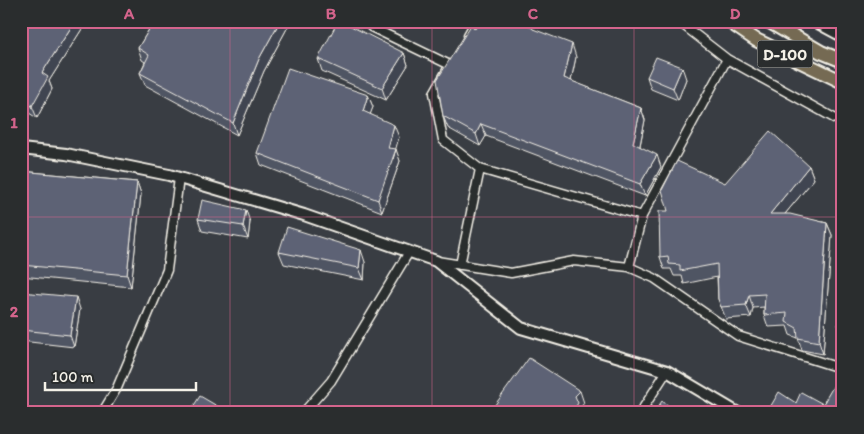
<svg xmlns="http://www.w3.org/2000/svg" width="864" height="434" font-family="Itim,sans-serif">
<style>
.lines{fill:none;stroke-linecap:round;stroke-linejoin:round}
.minor-casing{stroke:#f4f1e8;stroke-width:11}
.tertiary-casing{stroke:#f4f1e8;stroke-width:14}
.secondary-casing{stroke:#f4f1e8;stroke-width:15}
.trunk-casing{stroke:#f4f1e8;stroke-width:16}
.minor{stroke:#2a2d2e;stroke-width:8}
.tertiary{stroke:#2a2d2e;stroke-width:10}
.secondary{stroke:#2a2d2e;stroke-width:11}
.trunk{stroke:#746b52;stroke-width:12}
.wall{fill:#505464;stroke:#f4f1e8}
.shaded-wall{fill:#414551;stroke:#f4f1e8}
.building{fill:#5d6274;stroke:#f4f1e8}
.grid{fill:none;stroke:#d4648c;stroke-width:1;stroke-opacity:0.55}
.labels{text-anchor:middle;dominant-baseline:central;stroke-width:4.5;stroke-linejoin:round;paint-order:stroke}
.shield{fill:#2a2d2e;stroke:#b7b6b0;stroke-width:1}
.shield-label{font-size:16px;font-weight:bold;fill:#f4f1e8}
.neatline{fill:none;stroke:#d4648c;stroke-width:2}
.grid-label{font-size:16px;text-anchor:middle;font-weight:bold;fill:#d4648c}
</style>
<rect width="100%" height="100%" fill="#393d43"/>
<filter id="ink" filterUnits="userSpaceOnUse"><feTurbulence type="fractalNoise" baseFrequency=".02" numOctaves="2"/><feDisplacementMap in="SourceGraphic" scale="10" xChannelSelector="R" yChannelSelector="G"/><feConvolveMatrix kernelMatrix="1 2 1 2 8 2 1 2 1" color-interpolation-filters="sRGB"/></filter>
<g filter="url(#ink)">
<g class="lines">
<defs>
<path id="minor" d="M 367,21 L 371,27 L 450,65 L 434,93 L 443,140 L 480,169 L 460,265
M 678,21 L 727,59 L 843,123
M 468,35 L 476,21
M 480,169 L 642,216
M 437,261 L 511,273 L 574,261 L 629,267 L 654,278 L 738,336 L 843,369
M 629,267 L 642,216 L 727,59
M 102,413 L 117,388 L 167,270 L 179,178
M 303,413 L 331,381 L 409,252
M 640,413 L 667,371"/>
<path id="tertiary" d="M 21,149 L 66,154 L 169,175 L 304,215 L 436,261 L 521,328 L 667,371 L 738,413"/>
<path id="secondary" d="M 815,21 L 843,36"/>
<path id="trunk" d="M 728,21 L 756,40 L 843,82
M 768,21 L 821,52 L 843,61"/>
</defs>
<!-- minor casing -->
<use href="#minor" class="minor-casing"/>
<!-- tertiary casing -->
<use href="#tertiary" class="tertiary-casing"/>
<!-- secondary casing -->
<use href="#secondary" class="secondary-casing"/>
<!-- trunk casing -->
<use href="#trunk" class="trunk-casing"/>
<!-- minor -->
<use href="#minor" class="minor"/>
<!-- tertiary -->
<use href="#tertiary" class="tertiary"/>
<!-- secondary -->
<use href="#secondary" class="secondary"/>
<!-- trunk -->
<use href="#trunk" class="trunk"/>
</g>
<!-- wall -->
<path class="wall" d="M 21,21 L 87,21 L 49,81 L 52,89 L 37,118 L 21,108 Z
M 154,21 L 291,21 L 264,71 L 237,135 L 145,85 L 140,73 L 145,62 L 142,60 L 138,48 Z
M 475,29 L 533,29 L 576,57 L 571,81 L 641,108 L 645,120 L 640,146 L 661,167 L 645,196 L 486,136 L 480,146 L 448,128 L 443,116 Z
M 404,53 L 408,65 L 386,100 L 322,71 L 318,59 Z
M 647,77 L 686,79 L 678,100 L 651,89 Z
M 368,95 L 373,107 L 370,114 L 399,137 L 395,149 L 400,161 L 382,212 L 261,165 L 257,153 Z
M 809,166 L 814,179 L 785,214 L 827,223 L 832,235 L 823,354 L 802,350 L 798,338 L 790,335 L 787,326 L 768,327 L 764,315 L 764,307 L 753,308 L 751,317 L 726,319 L 718,299 L 717,277 L 684,284 L 682,276 L 674,276 L 671,269 L 664,269 L 660,257 L 668,211 L 725,183 Z
M 21,171 L 137,182 L 141,194 L 131,287 L 21,276 Z
M 198,219 L 250,222 L 248,239 L 202,231 Z
M 279,252 L 365,262 L 364,280 L 284,264 Z
M 21,292 L 80,309 L 74,347 L 21,341 Z
M 843,311 L 843,337 L 838,325 Z
M 843,371 L 843,413 L 770,413 L 769,409 L 796,403 L 823,404 Z"/>
<!-- shaded-wall -->
<path class="shaded-wall" d="M 75,21 L 87,21 L 49,81 L 52,89 L 37,118 L 32,106 L 42,73 Z
M 280,21 L 291,21 L 264,71 L 237,135 L 233,123 L 259,59 Z
M 572,44 L 576,57 L 569,90 L 564,78 Z
M 404,53 L 408,65 L 386,100 L 382,88 Z
M 682,67 L 686,79 L 678,100 L 673,88 Z
M 368,95 L 373,107 L 367,123 L 363,111 Z
M 641,108 L 645,120 L 638,155 L 633,143 Z
M 481,124 L 486,136 L 480,146 L 476,134 Z
M 394,125 L 399,137 L 393,159 L 396,149 L 400,161 L 382,212 L 378,200 L 388,148 Z
M 657,155 L 661,167 L 645,196 L 640,184 Z
M 809,166 L 814,179 L 775,226 L 770,214 Z
M 137,182 L 141,194 L 131,287 L 127,275 Z
M 246,210 L 250,222 L 248,239 L 243,226 Z
M 827,223 L 832,235 L 823,354 L 819,342 Z
M 361,250 L 365,262 L 364,280 L 359,268 Z
M 749,295 L 753,308 L 751,317 L 746,305 Z
M 76,297 L 80,309 L 74,347 L 70,335 Z
M 580,391 L 584,403 L 580,408 L 581,413 L 572,413 L 575,396 Z
M 841,405 L 843,413 L 837,413 Z"/>
<!-- building -->
<path class="building" d="M 21,21 L 75,21 L 42,73 L 48,77 L 32,106 L 21,99 Z
M 154,21 L 280,21 L 259,59 L 233,123 L 140,73 L 149,55 L 138,48 Z
M 338,21 L 341,21 L 404,53 L 382,88 L 318,59 Z
M 479,21 L 524,21 L 533,29 L 572,44 L 564,78 L 641,108 L 633,143 L 657,155 L 640,184 L 481,124 L 476,134 L 443,116 L 437,80 L 471,25 L 475,29 Z
M 656,57 L 682,67 L 673,88 L 647,77 Z
M 288,68 L 368,95 L 363,111 L 394,125 L 388,148 L 396,149 L 378,200 L 257,153 Z
M 770,131 L 809,166 L 770,214 L 790,214 L 827,223 L 819,342 L 798,338 L 797,328 L 786,322 L 787,313 L 764,315 L 765,294 L 749,295 L 746,305 L 721,307 L 718,299 L 717,264 L 680,271 L 680,265 L 669,264 L 668,256 L 660,257 L 659,211 L 668,211 L 662,190 L 677,161 L 725,183 Z
M 21,171 L 137,182 L 127,275 L 21,265 Z
M 202,200 L 246,210 L 243,226 L 198,219 Z
M 287,227 L 361,250 L 359,268 L 279,252 Z
M 21,292 L 76,297 L 70,335 L 21,330 Z
M 843,311 L 843,326 L 838,325 Z
M 529,358 L 580,391 L 575,396 L 578,403 L 572,413 L 489,413 Z
M 842,371 L 843,371 L 843,406 L 841,405 L 837,413 L 776,413 L 769,409 L 779,392 L 796,403 L 801,392 L 823,404 Z
M 200,396 L 229,413 L 189,413 Z
M 662,401 L 679,413 L 654,413 Z"/>
</g>
<!-- grid -->
<path class="grid" d="M 230,21 L 230,413M 432,21 L 432,413M 634,21 L 634,413M 21,217 L 843,217"/>
<g class="labels">
<!-- shield labels -->
<rect class="shield" x="757.5" y="40.5" width="55" height="27" rx="4"/>
<g class="shield-label">
<text x="785" y="54">D-100</text>
</g>
</g>
<!-- margin -->
<rect width="864" height="434" fill="none" stroke="#2a2d2e" stroke-width="55"/>
<!-- scale -->
<path d="M45 382v8h151v-8" fill="none" stroke="#f4f1e8" stroke-width="2.5"/>
<text x="52" y="382" font-size="15" fill="#f4f1e8" stroke="#2a2d2e" stroke-width="4" paint-order="stroke">100 m</text>
<rect x="28" y="28" width="808" height="378" class="neatline"/>
<g class="grid-label">
<text x="129" y="19">A</text>
<text x="331" y="19">B</text>
<text x="533" y="19">C</text>
<text x="735" y="19">D</text>
<text x="14" y="128">1</text>
<text x="14" y="317">2</text>
</g>
</svg>
